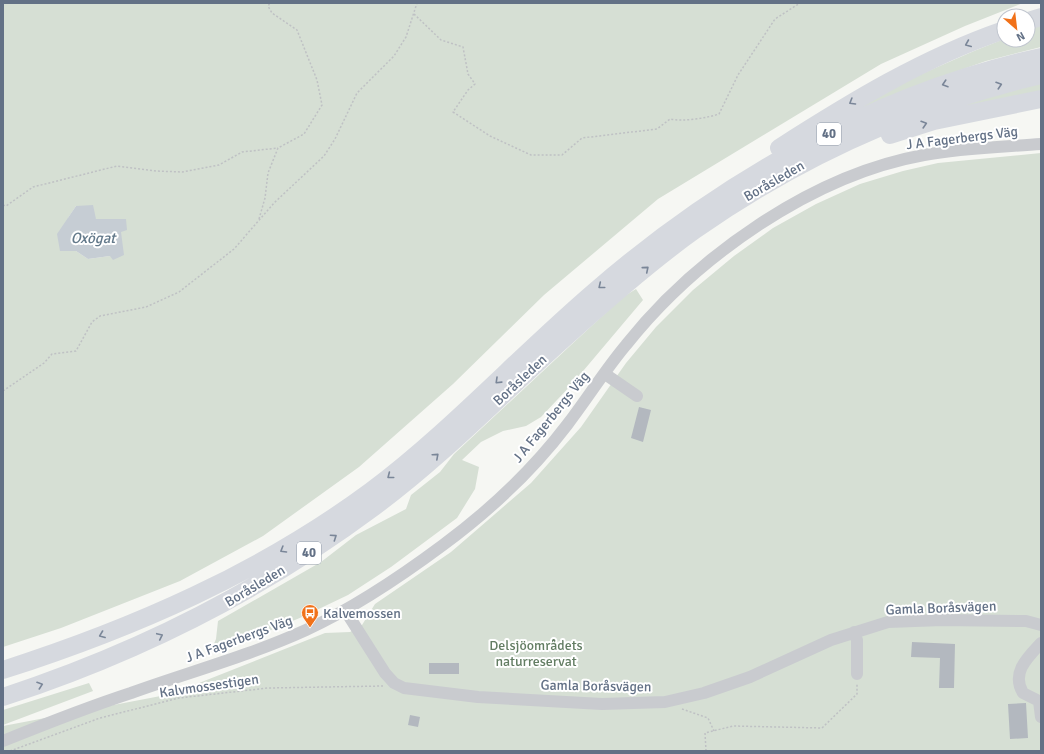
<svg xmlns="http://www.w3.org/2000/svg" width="1044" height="754" font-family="Signika,sans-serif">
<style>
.green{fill:#d6dfd4;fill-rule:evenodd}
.water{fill:#c6cdd4}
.building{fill:#b3b8bf}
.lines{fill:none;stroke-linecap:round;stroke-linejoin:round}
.path{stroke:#bfc1c4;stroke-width:1.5;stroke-dasharray:2 2;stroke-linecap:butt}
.minor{stroke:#c9cbcf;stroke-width:12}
.highway{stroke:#d6d9df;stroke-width:18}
.oneway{stroke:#7a8698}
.labels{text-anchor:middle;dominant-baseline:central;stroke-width:4;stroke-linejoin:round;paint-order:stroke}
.shield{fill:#fff;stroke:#929caa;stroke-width:1}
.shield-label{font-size:13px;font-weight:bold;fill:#637186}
.street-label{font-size:14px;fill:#637186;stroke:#fff}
.poi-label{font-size:14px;fill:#637186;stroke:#fff;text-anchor:start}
.park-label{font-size:14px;fill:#637d63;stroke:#fff}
.water-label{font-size:15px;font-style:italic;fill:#63798a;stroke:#fff}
</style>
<rect width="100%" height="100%" fill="#f6f7f3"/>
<!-- green -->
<path class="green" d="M 3,3 L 1023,3 L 965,26 L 881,64 L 658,199 L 544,295 L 453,384 L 359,467 L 263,536 L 180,581 L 61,628 L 3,647 ZM 76,206 L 96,219 L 110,256 L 88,259 L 76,251 L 68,218 Z
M 1041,25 L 1041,47 L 986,61 L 935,79 L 833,120 L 910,79 L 974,51 L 1004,39 L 1028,40 L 1028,30 Z
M 1041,83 L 1041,94 L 941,115 L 975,101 Z
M 1041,153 L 1041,751 L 3,751 L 3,726 L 187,691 L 189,687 L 325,633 L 350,632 L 362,625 L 375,604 L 451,552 L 531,483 L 581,427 L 626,363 L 656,327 L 693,290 L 734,256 L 773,228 L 816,204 L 860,184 L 903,171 L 938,163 Z
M 636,289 L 643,300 L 573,383 L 541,417 L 526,426 L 503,431 L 481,442 L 462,460 L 479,467 L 475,489 L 457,518 L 391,567 L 348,595 L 302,617 L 250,639 L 211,651 L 216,639 L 218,621 L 321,562 L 356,535 L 406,509 L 411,495 L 440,472 L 454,454 L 572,344 L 623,297 Z
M 89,683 L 93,691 L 3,725 L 3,710 Z"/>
<!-- water -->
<path class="water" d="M 93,205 L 96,219 L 126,219 L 127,230 L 121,232 L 124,255 L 113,260 L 110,256 L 88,259 L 76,251 L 60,251 L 57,234 L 76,206 Z"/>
<!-- building -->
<path class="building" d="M 639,407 L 651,410 L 643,442 L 631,438 Z
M 912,642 L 955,644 L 954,688 L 939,688 L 940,658 L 911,657 Z
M 429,663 L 459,663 L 459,674 L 429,674 Z
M 1026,703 L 1028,738 L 1010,739 L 1008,704 Z
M 410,715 L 420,717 L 418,727 L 408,725 Z"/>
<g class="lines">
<!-- path -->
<path class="path" d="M 414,14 L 441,40 L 463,47 L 468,74 L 475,84 L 468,90 L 453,112 L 490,136 L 531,155 L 562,155 L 582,138 L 657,129 L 670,119 C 682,122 707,118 719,114 L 738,75 L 775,19 L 800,3
M 3,205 L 6,206 L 33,187 L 117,166 L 156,171 L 182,172 L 219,165 L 242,152 L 278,148
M 259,219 L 265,198 L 268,173 L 278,148 L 304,134 L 322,105 L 317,80 L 297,30 L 272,13 L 268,6 L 270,3
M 3,391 L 44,363 L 52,354 L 76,351 L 92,322 L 100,316 L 146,307 L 179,292 L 234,249 L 274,203 L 324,156 L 335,139 L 357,93 L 394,56 L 406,37 L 417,3
M 174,689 L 184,696
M 682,709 L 708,718 L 714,731
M 10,751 L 100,718 L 179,698 L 268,688 L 383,686
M 706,751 L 705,733 L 733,726 L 822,728 L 857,694 L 857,684"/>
<!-- minor -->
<path class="minor" d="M 605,374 L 637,396
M 345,610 L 385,673 L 394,683 L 404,688 L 478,697 L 602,704 L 665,702 L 704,693 L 750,677 L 831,640 L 888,622 L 942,620 L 1026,621 L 1041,625
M 854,632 L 857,640 L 857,674
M 1041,643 C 1027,658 1011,673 1023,693 L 1039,701 L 1041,717
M 3,741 C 45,724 88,707 131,693 C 189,672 249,656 306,630 C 354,608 400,577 443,545 C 489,511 532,471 567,425 C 587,399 605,370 626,345 C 696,257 812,175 924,155 C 962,148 1002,147 1041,144"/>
<!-- highway -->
<path class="highway" d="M 1028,21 L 1041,17
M 890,135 L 934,121 L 1041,99
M 779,148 C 851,102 923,58 1004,30
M 3,670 C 134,628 260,573 371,491 C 451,431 519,356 595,291 C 722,181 876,93 1041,57
M 3,697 C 138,653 260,592 374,507 C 443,456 503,393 567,336 C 608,299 650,262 695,230 C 799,157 917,104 1041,75"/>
</g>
<!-- one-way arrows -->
<defs><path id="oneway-chevron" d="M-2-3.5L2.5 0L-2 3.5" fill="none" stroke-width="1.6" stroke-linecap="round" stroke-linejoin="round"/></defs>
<g class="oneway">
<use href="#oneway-chevron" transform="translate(968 44) rotate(157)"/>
<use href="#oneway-chevron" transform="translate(945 84) rotate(162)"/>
<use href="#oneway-chevron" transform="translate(999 85) rotate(-18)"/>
<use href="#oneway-chevron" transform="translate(852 102) rotate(149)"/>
<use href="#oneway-chevron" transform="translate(924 124) rotate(-17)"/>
<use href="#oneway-chevron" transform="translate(646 269) rotate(-40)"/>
<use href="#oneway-chevron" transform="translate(601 286) rotate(141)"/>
<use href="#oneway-chevron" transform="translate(498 381) rotate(136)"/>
<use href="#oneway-chevron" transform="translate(436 456) rotate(-42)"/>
<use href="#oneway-chevron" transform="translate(390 476) rotate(142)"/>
<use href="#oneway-chevron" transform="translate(334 537) rotate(-34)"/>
<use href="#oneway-chevron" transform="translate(283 550) rotate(149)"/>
<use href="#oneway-chevron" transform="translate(102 635) rotate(159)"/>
<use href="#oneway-chevron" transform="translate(160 636) rotate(-25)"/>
<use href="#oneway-chevron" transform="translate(40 685) rotate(-19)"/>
</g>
<!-- icons -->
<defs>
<symbol id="bus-pin" viewBox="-11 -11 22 30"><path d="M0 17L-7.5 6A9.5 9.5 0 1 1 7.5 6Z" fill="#f17119" stroke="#fff"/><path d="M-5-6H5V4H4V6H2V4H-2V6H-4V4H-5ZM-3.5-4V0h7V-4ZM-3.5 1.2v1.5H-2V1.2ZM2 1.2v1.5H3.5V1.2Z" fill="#fff"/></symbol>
</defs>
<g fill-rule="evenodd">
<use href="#bus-pin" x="300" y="603" width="20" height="27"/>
</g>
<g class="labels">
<!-- shield labels -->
<g class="shield">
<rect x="817" y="123" width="24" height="22" rx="3"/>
<rect x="297" y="542" width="24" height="22" rx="3"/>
</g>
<g class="shield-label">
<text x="829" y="134">40</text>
<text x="309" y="553">40</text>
</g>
<!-- street labels -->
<g class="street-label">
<text transform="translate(962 138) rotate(-7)">J A Fagerbergs Väg</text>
<text transform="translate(774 181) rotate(-30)">Boråsleden</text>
<text transform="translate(520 380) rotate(-43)">Boråsleden</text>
<text transform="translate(551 417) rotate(-51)">J A Fagerbergs Väg</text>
<text transform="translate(255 586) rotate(-31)">Boråsleden</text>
<text transform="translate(941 608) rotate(-2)">Gamla Boråsvägen</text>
<text transform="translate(239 639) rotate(-20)">J A Fagerbergs Väg</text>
<text transform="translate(209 686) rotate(-8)">Kalvmossestigen</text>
<text transform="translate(596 686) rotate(1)">Gamla Boråsvägen</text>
</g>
<!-- poi labels -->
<g class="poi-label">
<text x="323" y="613">Kalvemossen</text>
</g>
<!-- park labels -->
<g class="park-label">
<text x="536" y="645">Delsjöområdets<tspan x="536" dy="16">naturreservat</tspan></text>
</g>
<!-- water labels -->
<g class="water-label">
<text x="93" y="238">Oxögat</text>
</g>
</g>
<!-- border -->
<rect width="1044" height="754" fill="none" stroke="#637186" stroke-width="8"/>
<!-- north arrow -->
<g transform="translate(1016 28) rotate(152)"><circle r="19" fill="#ffffff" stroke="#c1c6cf"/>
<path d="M0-3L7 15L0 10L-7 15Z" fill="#f17119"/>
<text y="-6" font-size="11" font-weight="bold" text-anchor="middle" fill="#637186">N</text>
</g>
</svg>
